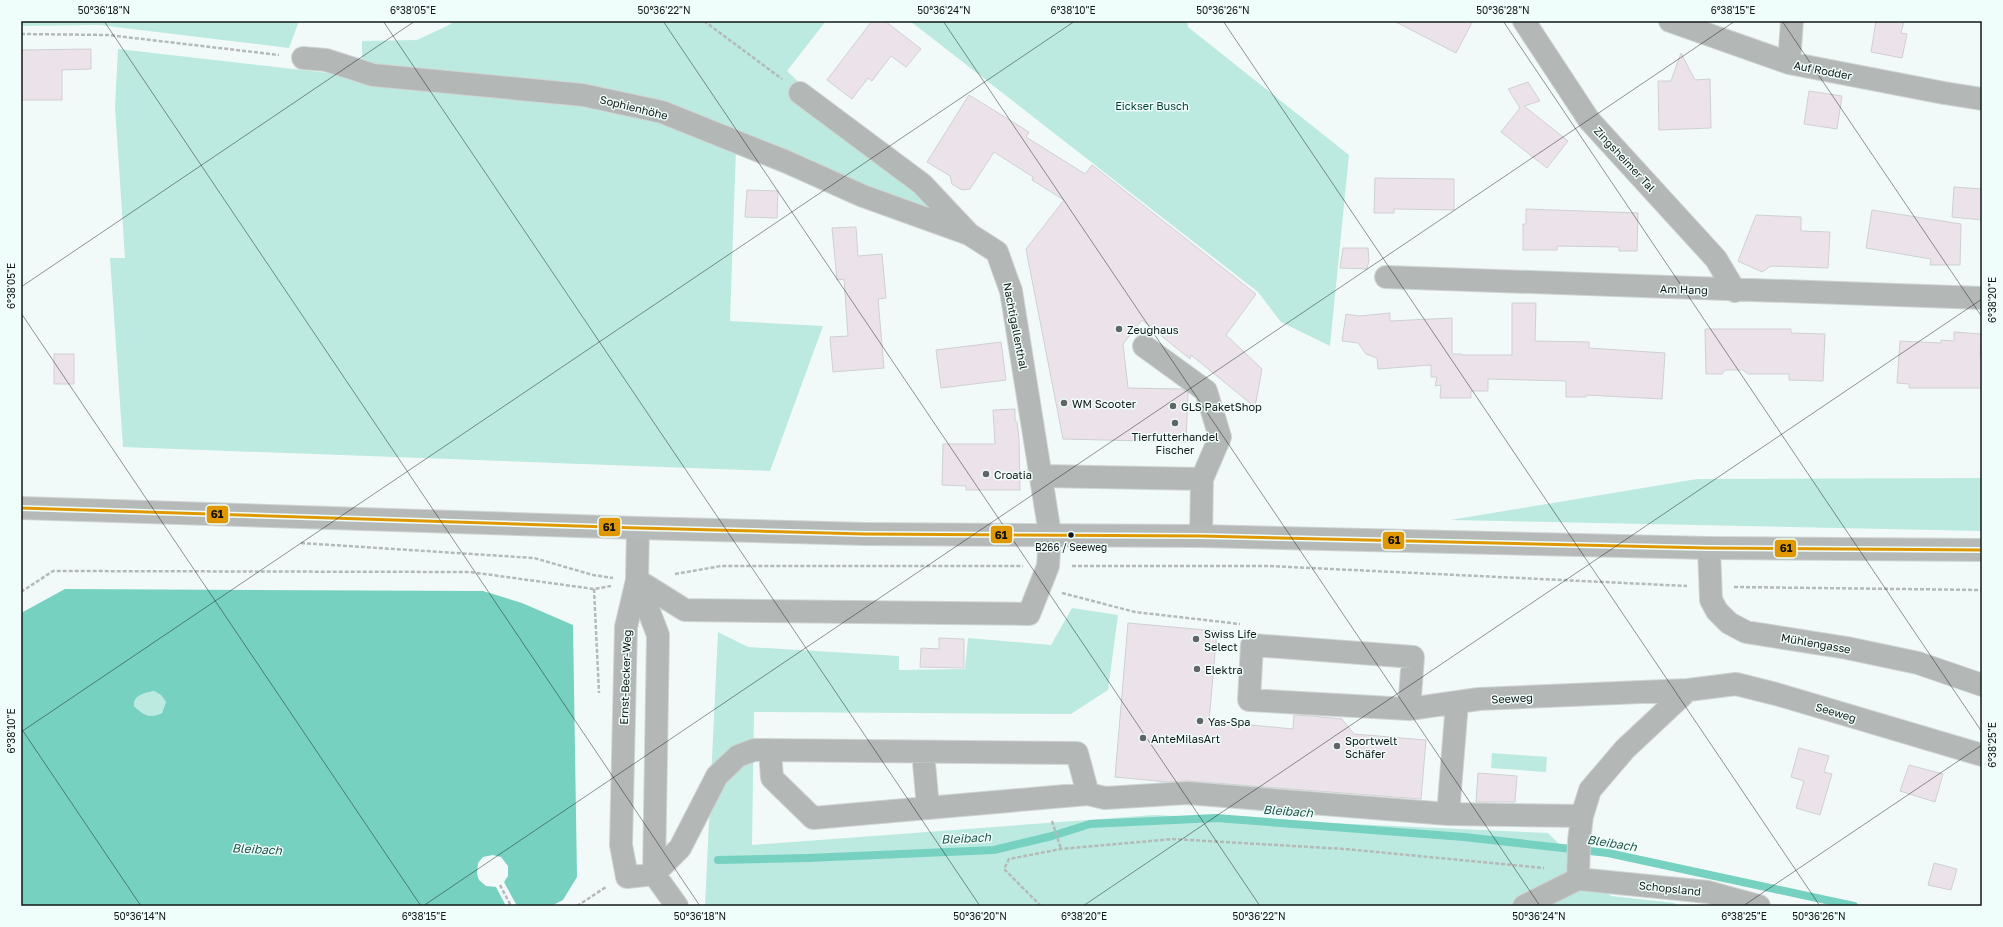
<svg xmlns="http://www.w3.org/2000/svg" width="2003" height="927" font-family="'Golos Text',sans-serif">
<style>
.green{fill:#bceae0}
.water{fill:#76d1c0;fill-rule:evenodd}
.pier{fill:#f2faf9}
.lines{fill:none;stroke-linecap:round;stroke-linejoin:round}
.stream{stroke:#76d1c0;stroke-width:8}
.building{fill:#ece3ea;stroke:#cfd0d1}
.minor-casing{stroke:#cfd5d4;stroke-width:24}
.major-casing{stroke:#cfd5d4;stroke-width:24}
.path{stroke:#b5b9b8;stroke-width:2.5;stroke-dasharray:4 2;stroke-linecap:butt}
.minor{stroke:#b3b7b6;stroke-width:22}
.major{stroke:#b5b9b8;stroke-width:22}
.bus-1-casing{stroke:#effefa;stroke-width:6}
.bus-1{stroke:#e09802;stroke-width:3}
.ticks{fill:none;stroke:#121716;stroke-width:1;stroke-opacity:0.45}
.poi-dot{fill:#606665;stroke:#effefa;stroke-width:1.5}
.bus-dot{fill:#121716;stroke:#effefa;stroke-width:1.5}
.labels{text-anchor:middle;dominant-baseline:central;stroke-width:3;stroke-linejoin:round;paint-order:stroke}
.bus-label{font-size:10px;fill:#121716;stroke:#effefa}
.street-label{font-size:11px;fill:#121716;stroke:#effefa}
.park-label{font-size:11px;fill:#013c33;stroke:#effefa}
.poi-label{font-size:11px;fill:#121716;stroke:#effefa;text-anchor:start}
.water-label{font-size:12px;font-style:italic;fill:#22564b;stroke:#effefa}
.line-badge{stroke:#effefa;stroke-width:1.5}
.pale-badge-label{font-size:11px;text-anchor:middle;font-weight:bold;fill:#111}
.neatline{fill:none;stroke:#121716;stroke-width:1.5}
.ticks-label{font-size:10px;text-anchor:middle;fill:#121716}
</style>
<rect width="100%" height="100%" fill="#f2faf9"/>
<!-- green -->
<path class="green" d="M 21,21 L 299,21 L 289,48 L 99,25 L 21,26 Z
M 450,21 L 826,21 L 787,71 L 931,205 L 924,213 L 700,119 L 362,65 L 362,41 L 417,40 L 451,24 Z
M 910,21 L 1187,21 L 1188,27 L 1349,155 L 1330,346 L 1281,322 L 1258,292 Z
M 118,49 L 582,102 L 655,115 L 736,149 L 730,321 L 823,326 L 770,471 L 123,447 L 110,258 L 125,258 L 115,107 Z
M 1982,478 L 1982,531 L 1450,520 L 1697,479 Z
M 1072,608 L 1118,615 L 1108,690 L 1071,714 L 754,712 L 752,845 L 1154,815 L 1548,833 L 1611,896 L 1675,903 L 1674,906 L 705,906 L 718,632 L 748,647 L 899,656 L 899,670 L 965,669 L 968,638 L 1051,645 Z
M 154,691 L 161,695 L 166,702 L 162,713 C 150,719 143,715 134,706 C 133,695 145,693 154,691 Z
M 1492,753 L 1547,757 L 1546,772 L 1491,768 Z"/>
<!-- water -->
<path class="water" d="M 65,589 L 483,591 L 522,603 L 573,625 L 577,877 L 563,900 L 551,906 L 21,906 L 21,613 ZM 154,691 L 161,695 L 166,702 L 162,713 C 150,719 143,715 134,706 C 133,695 145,693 154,691 Z"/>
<!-- pier -->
<path class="pier" d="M 493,855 L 501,857 L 508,866 L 508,876 L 504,882 L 517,906 L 506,906 L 496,887 L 486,886 L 479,880 L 477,874 L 478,863 L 483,857 Z"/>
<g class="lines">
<!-- stream -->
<path class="stream" d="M 718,860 L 808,858 L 994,850 L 1052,836 L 1090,824 L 1216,818 L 1464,837 L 1608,853 L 1854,906"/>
</g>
<!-- building -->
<path class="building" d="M 872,21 L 885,21 L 921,49 L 906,67 L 891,56 L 872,81 L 868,78 L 852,99 L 827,80 Z
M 1394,21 L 1473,21 L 1456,53 Z
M 1876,21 L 1904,21 L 1901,33 L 1907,34 L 1902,58 L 1871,52 Z
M 91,49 L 91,69 L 62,70 L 62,100 L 21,100 L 21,50 Z
M 1681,53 L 1695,80 L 1710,79 L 1711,128 L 1659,130 L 1658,81 L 1671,81 Z
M 1528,82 L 1540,101 L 1524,106 L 1568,141 L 1547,168 L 1501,132 L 1520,108 L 1508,89 Z
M 1809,91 L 1842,96 L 1837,129 L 1804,124 Z
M 969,95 L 1029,132 L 1026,137 L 1085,174 L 1092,165 L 1256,294 L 1226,335 L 1262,369 L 1255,407 L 1191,355 L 1190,359 L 1142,320 L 1123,344 L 1128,388 L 1182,389 L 1188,393 L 1186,442 L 1063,439 L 1026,249 L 1064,200 L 1032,180 L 1033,177 L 994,152 L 970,189 L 962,190 L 952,184 L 950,176 L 927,162 Z
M 1375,178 L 1454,179 L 1454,210 L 1394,209 L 1394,213 L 1374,213 Z
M 1954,187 L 1982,189 L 1982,220 L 1952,217 Z
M 747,190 L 778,191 L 777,218 L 745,217 Z
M 1526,209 L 1638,213 L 1637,251 L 1619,251 L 1619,247 L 1557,246 L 1557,250 L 1523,250 L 1523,224 L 1526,224 Z
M 1872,210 L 1961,224 L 1960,265 L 1930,265 L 1931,259 L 1866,248 Z
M 1756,215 L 1801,217 L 1801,231 L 1830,232 L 1828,268 L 1771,266 L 1762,272 L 1738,261 Z
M 856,227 L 858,256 L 882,254 L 886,298 L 878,299 L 884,368 L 833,372 L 830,337 L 848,336 L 844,279 L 837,280 L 832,228 Z
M 1343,248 L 1368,248 L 1369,260 L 1367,269 L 1340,268 Z
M 1512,303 L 1536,303 L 1535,341 L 1589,342 L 1589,348 L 1665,353 L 1662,399 L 1586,395 L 1586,397 L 1566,397 L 1566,381 L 1488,379 L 1488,391 L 1471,391 L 1471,398 L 1440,398 L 1441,385 L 1435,386 L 1437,377 L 1431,377 L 1431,365 L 1378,369 L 1377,358 L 1366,354 L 1358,343 L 1342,341 L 1346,314 L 1359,316 L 1390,313 L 1390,321 L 1452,318 L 1452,354 L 1462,354 L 1462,355 L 1512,355 Z
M 1705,329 L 1791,329 L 1791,333 L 1825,334 L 1823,381 L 1789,380 L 1789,374 L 1748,374 L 1743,370 L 1725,370 L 1722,374 L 1706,374 Z
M 1954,332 L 1981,334 L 1980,355 L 1982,355 L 1982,388 L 1909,388 L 1909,384 L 1897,383 L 1900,341 L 1941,343 L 1941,340 L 1954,341 Z
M 1001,342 L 1006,380 L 941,388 L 936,350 Z
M 54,354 L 74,354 L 74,384 L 54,384 Z
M 1015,409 L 1015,421 L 1017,422 L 1019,438 L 1020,490 L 966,490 L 966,486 L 942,485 L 943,444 L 995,444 L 993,410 Z
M 1128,623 L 1217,631 L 1209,721 L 1293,729 L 1294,715 L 1312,716 L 1342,719 L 1354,734 L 1426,740 L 1421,799 L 1188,781 L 1167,782 L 1115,777 Z
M 939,638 L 964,639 L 964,668 L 920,667 L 921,648 L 939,649 Z
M 1799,748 L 1829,756 L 1824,772 L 1832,774 L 1820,815 L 1796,808 L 1804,781 L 1791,777 Z
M 1909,765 L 1943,774 L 1935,802 L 1900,791 Z
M 1478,773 L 1517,776 L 1515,802 L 1476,802 Z
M 1934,863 L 1957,869 L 1951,890 L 1928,885 Z"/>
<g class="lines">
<defs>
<path id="minor" d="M 1524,21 L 1589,120 L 1716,259 L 1735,291
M 1670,21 L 1789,63 L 1944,93 L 1982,99
M 303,58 L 326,60 L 373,75 L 583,95 L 662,112 L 787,162 L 863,196 L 966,233
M 1789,63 L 1792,21
M 1386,277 L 1982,298
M 1042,476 L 1202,479 L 1220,437 L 1206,391 L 1144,346
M 638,528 L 637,580 L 626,627 L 621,845 L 627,877 L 654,874
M 1201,536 L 1202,479
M 1709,548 L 1711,600 L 1717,611 L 1729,623 L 1746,632 L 1847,648 L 1918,663 L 1982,685
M 637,580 L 685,610 L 1029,614 L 1048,566 L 1050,534 L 1011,291 L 997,252 L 969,234 L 922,184 L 800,93
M 637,580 L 658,635 L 654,874 L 677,906
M 1409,709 L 1249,700 L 1252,645 L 1413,657 L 1409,709 L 1479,699 L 1688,690 L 1736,684 L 1776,694 L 1982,755
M 770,750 L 772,778 L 813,818 L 1088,794
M 923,752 L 928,807
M 1448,814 L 1457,703
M 654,874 L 680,848 L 717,776 L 738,756 L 754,750 L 1077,753 L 1088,794 L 1105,798 L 1187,793 L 1448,814 L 1582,816
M 1578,879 L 1579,841 L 1582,816 L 1590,790 L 1625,749 L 1688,690
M 1578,879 L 1708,892 L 1759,906
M 1524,906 L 1578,879"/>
<path id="major" d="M 21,508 L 638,528 L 865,534 L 1201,536 L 1709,548 L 1982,550"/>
</defs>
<!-- minor casing -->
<use href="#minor" class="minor-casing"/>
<!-- major casing -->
<use href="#major" class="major-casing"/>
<!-- path -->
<path class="path" d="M 704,21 L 782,79
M 21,34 L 108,35 L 279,55
M 301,543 L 534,558 L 593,575 L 613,578
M 1072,566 L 1269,566 L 1687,586
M 675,574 L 721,566 L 1023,566
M 1734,587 L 1982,590
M 594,589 L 599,693
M 21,592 L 53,571 L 470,572 L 594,589 L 611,586
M 1062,593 L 1135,612 L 1240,624
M 1052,821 L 1061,849
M 500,885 L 511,906
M 577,906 L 606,887
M 1041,906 L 1004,869 L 1009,859 L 1061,849 L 1173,839 L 1345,849 L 1544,868"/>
<!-- minor -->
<use href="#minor" class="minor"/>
<!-- major -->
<use href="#major" class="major"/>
<defs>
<path id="bus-1" d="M 21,508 L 638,528 L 865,534 L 1201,536 L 1709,548 L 1982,550"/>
</defs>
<!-- bus-1 casing -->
<use href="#bus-1" class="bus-1-casing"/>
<!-- bus-1 -->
<use href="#bus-1" class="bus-1"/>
</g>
<!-- ticks -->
<path class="ticks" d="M 104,21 L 700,906M 383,21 L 980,906M 663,21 L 1260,906M 943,21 L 1540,906M 1223,21 L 1820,906M 1503,21 L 1982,732M 1782,21 L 1982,317M 21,287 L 415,21M 21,313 L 421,906M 21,728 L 141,906M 21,732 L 1075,21M 423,906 L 1735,21M 1083,906 L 1982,299M 1743,906 L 1982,745"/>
<!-- markers -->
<g class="poi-dot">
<circle cx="1119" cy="329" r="4"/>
<circle cx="1064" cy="403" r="4"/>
<circle cx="1173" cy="406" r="4"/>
<circle cx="1175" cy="423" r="4"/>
<circle cx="986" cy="474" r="4"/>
<circle cx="1196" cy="639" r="4"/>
<circle cx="1197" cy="669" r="4"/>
<circle cx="1200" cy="721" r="4"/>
<circle cx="1143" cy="738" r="4"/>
<circle cx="1337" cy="746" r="4"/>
</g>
<circle class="bus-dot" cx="1071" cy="535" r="3.5"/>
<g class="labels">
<!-- bus labels -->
<g class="bus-label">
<text x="1071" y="547">B266 / Seeweg</text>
</g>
<!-- street labels -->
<g class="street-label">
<text transform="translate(1823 70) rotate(11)">Auf Rodder</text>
<text transform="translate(634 107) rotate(14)">Sophienhöhe</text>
<text transform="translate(1625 159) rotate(47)">Zingsheimer Tal</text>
<text transform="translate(1684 289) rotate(2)">Am Hang</text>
<text transform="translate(1016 326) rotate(79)">Nachtigallenthal</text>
<text transform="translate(1816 643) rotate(10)">Mühlengasse</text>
<text transform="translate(625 677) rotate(-88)">Ernst-Becker-Weg</text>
<text transform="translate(1512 698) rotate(-3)">Seeweg</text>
<text transform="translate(1836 712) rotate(17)">Seeweg</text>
<text transform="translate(1670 888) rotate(6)">Schopsland</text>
</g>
<!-- park labels -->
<g class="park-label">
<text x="1152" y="105">Eickser Busch</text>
</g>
<!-- poi labels -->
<g class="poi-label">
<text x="1127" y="329">Zeughaus</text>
<text x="1072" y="403">WM Scooter</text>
<text x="1181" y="406">GLS PaketShop</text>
<text x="1175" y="436" text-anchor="middle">Tierfutterhandel<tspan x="1175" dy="13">Fischer</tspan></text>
<text x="994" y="474">Croatia</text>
<text x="1204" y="633">Swiss Life<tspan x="1204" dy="13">Select</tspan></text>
<text x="1205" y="669">Elektra</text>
<text x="1208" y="721">Yas-Spa</text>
<text x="1151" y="738">AnteMilasArt</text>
<text x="1345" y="740">Sportwelt<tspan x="1345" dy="13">Schäfer</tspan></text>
</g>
<!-- water labels -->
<g class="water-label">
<text transform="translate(1288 811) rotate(4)">Bleibach</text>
<text transform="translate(966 838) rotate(-3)">Bleibach</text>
<text transform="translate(1612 843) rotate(9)">Bleibach</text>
<text transform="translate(257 849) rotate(3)">Bleibach</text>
</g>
</g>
<g class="line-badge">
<rect x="206" y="505" width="23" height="19" rx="4" fill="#e09802"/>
<rect x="598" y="517" width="23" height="20" rx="4" fill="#e09802"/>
<rect x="990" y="525" width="23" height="19" rx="4" fill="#e09802"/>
<rect x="1382" y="531" width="23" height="19" rx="4" fill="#e09802"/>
<rect x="1774" y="539" width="23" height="19" rx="4" fill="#e09802"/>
</g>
<g class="pale-badge-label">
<text x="217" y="518">61</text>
<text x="609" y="531">61</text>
<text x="1001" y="539">61</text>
<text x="1394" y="544">61</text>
<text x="1786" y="552">61</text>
</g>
<!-- border -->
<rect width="2003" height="927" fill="none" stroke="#effefa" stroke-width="44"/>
<rect x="22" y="22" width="1959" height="883" class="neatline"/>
<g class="ticks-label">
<text x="104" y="14">50°36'18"N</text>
<text x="413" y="14">6°38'05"E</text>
<text x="664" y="14">50°36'22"N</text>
<text x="944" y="14">50°36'24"N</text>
<text x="1073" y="14">6°38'10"E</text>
<text x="1223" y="14">50°36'26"N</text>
<text x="1503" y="14">50°36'28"N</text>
<text x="1733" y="14">6°38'15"E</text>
<text transform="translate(11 286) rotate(-90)" y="4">6°38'05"E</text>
<text transform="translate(1992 300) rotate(-90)" y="4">6°38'20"E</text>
<text transform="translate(11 731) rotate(-90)" y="4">6°38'10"E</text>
<text transform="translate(1992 745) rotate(-90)" y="4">6°38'25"E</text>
<text x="140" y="920">50°36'14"N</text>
<text x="424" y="920">6°38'15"E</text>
<text x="700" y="920">50°36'18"N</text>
<text x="980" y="920">50°36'20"N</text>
<text x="1084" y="920">6°38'20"E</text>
<text x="1259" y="920">50°36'22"N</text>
<text x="1539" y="920">50°36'24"N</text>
<text x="1744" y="920">6°38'25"E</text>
<text x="1819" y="920">50°36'26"N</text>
</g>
</svg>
